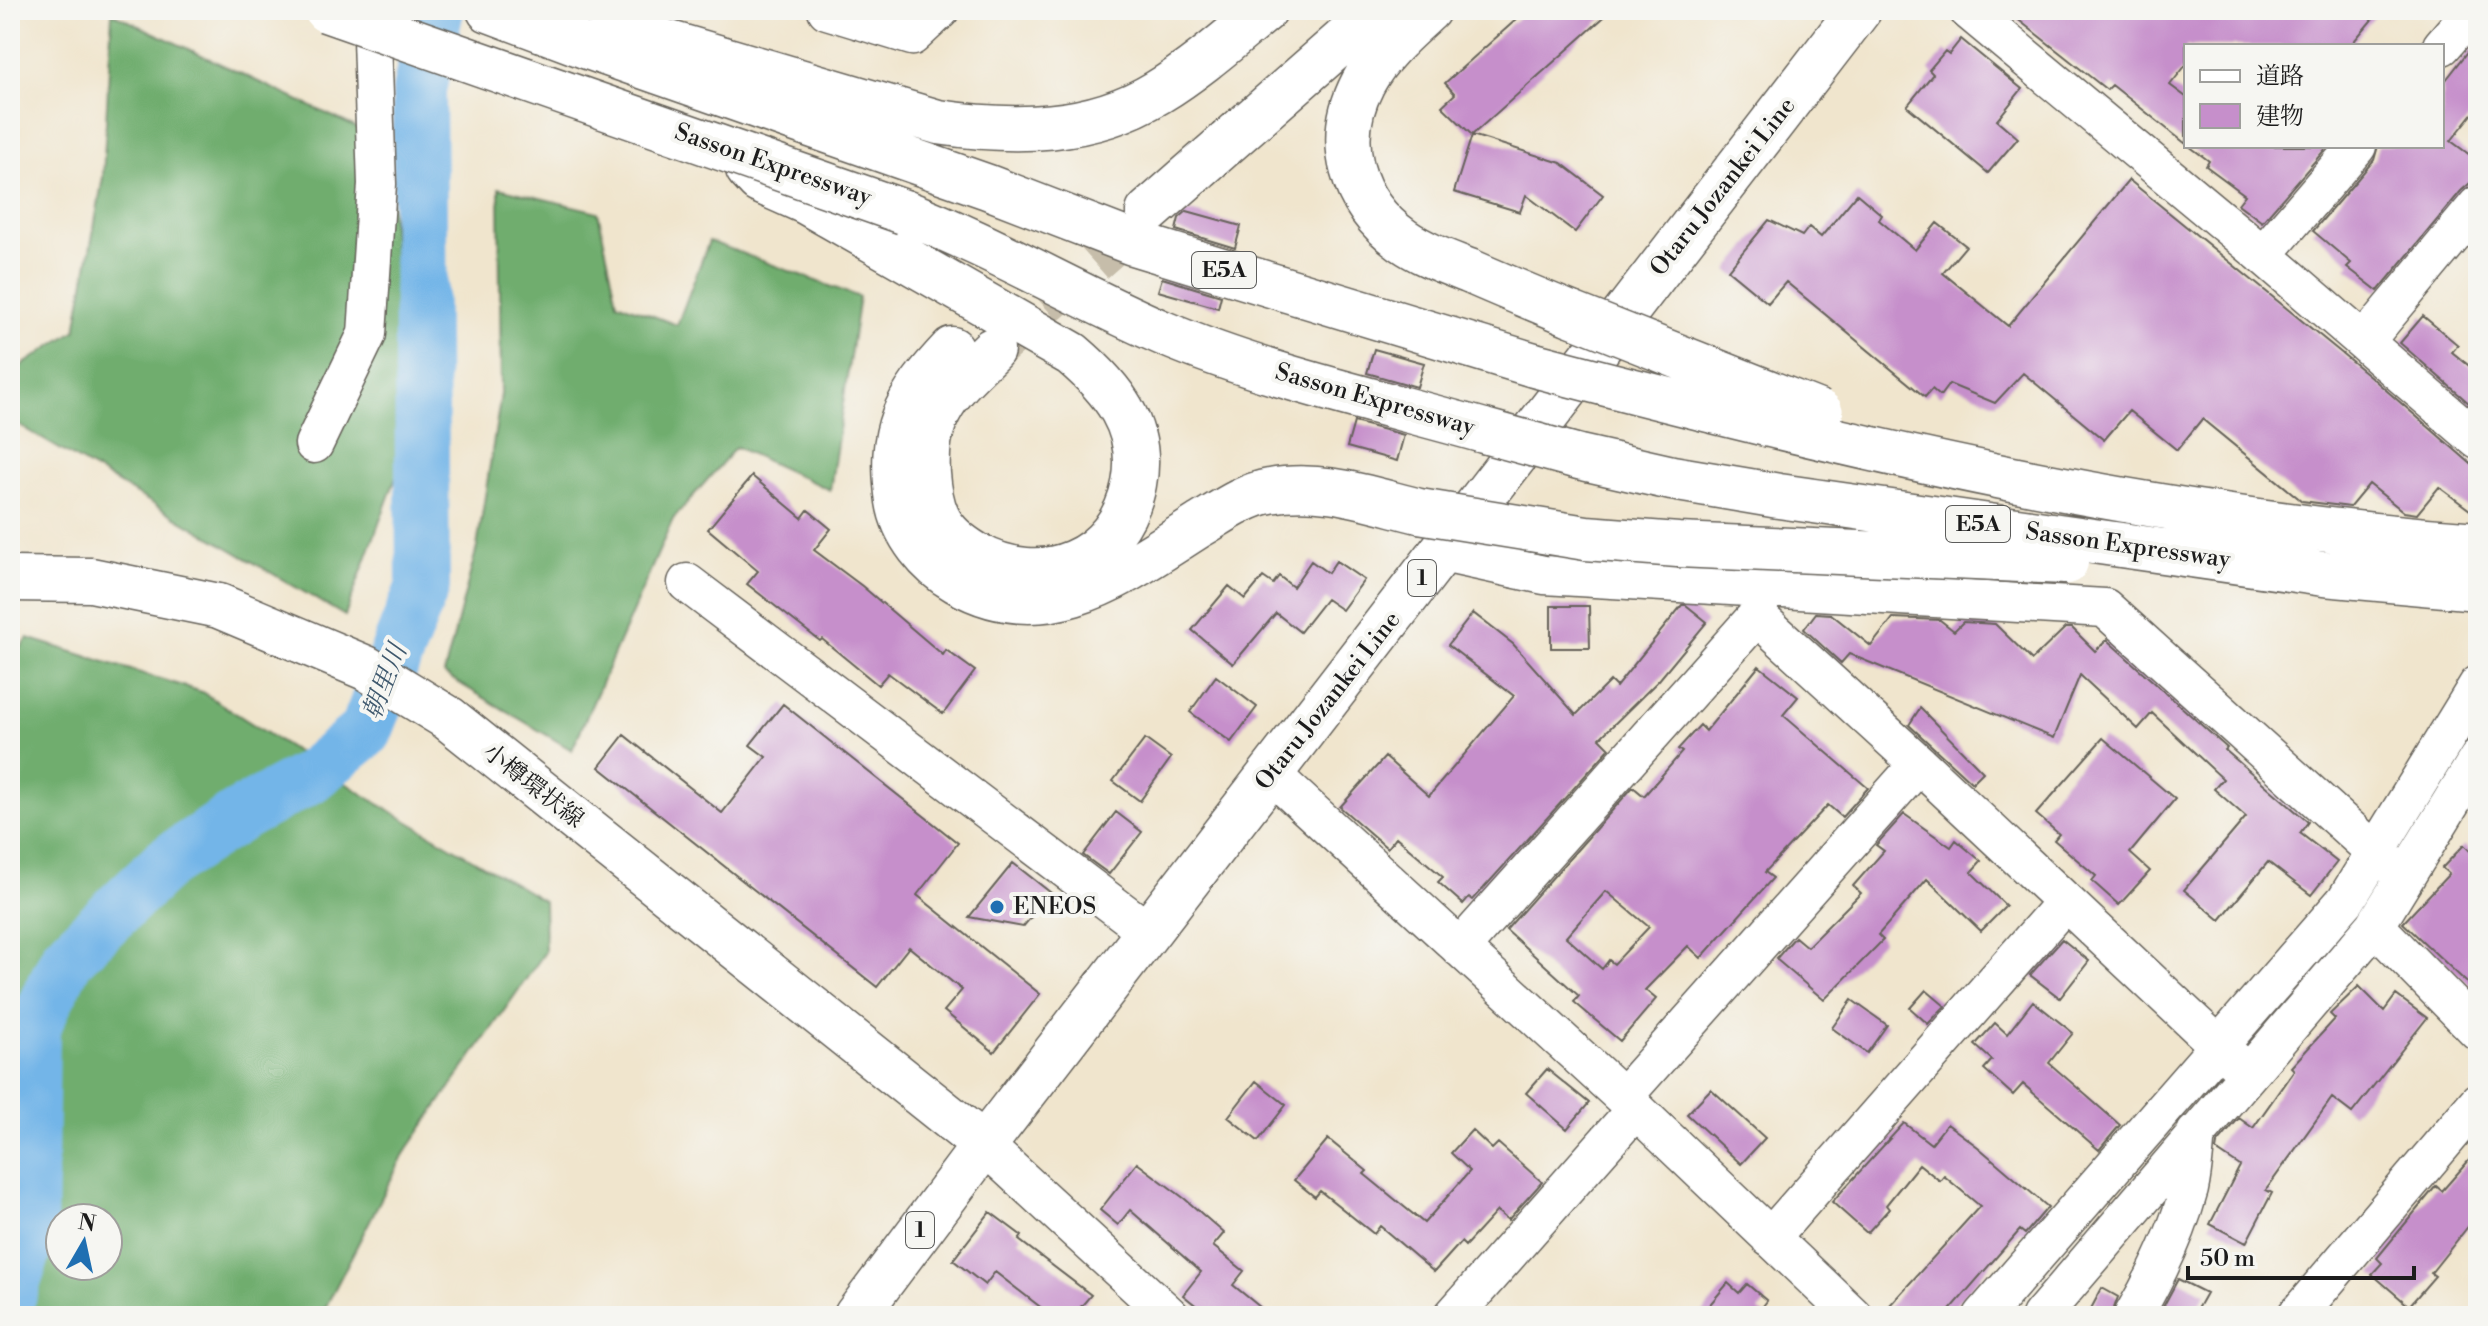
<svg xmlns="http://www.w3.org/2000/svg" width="2488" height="1326" font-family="'Libre Bodoni','Noto Serif JP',serif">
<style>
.forest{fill:#6fad6e;stroke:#466445;stroke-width:2;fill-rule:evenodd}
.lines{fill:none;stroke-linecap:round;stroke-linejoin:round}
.stream{stroke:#73b5e8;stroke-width:9}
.river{stroke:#73b5e8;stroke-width:54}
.building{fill:#c68fcb;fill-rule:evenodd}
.highway-tunnel{stroke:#c6bdaa;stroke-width:44;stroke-dasharray:44 22;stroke-linecap:butt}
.minor-casing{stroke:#66625a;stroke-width:41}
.major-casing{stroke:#66625a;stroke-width:47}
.highway-casing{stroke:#66625a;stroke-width:47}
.minor{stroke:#fff;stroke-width:38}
.major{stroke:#fff;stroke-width:44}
.highway{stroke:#fff;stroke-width:44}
.highway-bridge-casing{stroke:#66625a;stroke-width:47;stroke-linecap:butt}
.highway-bridge{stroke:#fff;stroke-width:44}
.poi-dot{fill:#1f6fb2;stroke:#f6f6f2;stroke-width:3}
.labels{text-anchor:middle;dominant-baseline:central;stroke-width:8;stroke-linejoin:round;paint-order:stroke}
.shield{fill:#f6f6f2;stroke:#5d5d5c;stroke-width:2}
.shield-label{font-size:22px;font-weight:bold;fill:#1c1c1c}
.street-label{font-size:24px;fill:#1c1c1c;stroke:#f6f6f2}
.poi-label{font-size:24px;fill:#1c1c1c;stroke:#f6f6f2;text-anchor:start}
.water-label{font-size:26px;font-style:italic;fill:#3f596e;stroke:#f6f6f2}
</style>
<rect width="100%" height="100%" fill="#f6f6f2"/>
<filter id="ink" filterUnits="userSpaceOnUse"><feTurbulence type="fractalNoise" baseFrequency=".0125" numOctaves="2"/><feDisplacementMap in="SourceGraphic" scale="16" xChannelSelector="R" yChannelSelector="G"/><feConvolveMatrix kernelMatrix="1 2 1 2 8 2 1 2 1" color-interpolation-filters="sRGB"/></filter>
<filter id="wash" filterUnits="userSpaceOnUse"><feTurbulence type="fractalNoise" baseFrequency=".006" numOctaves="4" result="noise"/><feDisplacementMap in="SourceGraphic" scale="32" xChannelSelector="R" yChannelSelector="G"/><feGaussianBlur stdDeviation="1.8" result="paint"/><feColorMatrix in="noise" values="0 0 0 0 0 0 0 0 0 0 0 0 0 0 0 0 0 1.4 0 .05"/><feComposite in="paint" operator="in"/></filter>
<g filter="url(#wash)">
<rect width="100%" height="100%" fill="#f0e5cd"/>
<!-- forest -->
<path class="forest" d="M 112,13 L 387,142 L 406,450 L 345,616 L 10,420 L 10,373 L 76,330 L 103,177 Z
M 499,188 L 598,212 L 617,302 L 677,325 L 709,241 L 859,297 L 830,490 L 736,447 L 673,519 L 572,750 L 444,674 L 477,547 L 501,394 Z
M 28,638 L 202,692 L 377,803 L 544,901 L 545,952 L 404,1154 L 321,1316 L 10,1316 L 10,662 ZM 60,1218 L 108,1218 L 108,1266 L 60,1266 Z"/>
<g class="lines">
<!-- stream -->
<path class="stream" d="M 2296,990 L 2323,954"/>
<!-- river -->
<path class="river" d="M 10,1294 L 30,1234 L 33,1028 L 67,958 L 166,863 L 240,815 L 310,777 L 366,731 L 423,586 L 419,90 L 437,10"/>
</g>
<g id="blocks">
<!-- building -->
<path class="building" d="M 1527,10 L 1612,10 L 1472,135 L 1561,163 L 1603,195 L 1575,232 L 1526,195 L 1520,212 L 1454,192 L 1472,135 L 1442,106 L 1455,94 L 1445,83 Z
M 2006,10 L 2380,10 L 2350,46 L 2186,46 L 2186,65 L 2170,85 L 2186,97 L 2186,144 L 2112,85 L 2107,90 Z
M 1961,39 L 2022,89 L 1997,120 L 2018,138 L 1988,173 L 1907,106 L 1933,74 L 1929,70 L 1945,51 L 1949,54 Z
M 2478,39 L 2478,107 L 2451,141 L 2478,161 L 2478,176 L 2461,191 L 2378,291 L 2347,267 L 2351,263 L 2313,231 L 2374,160 L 2378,146 L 2442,146 L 2442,85 Z
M 2189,146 L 2328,146 L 2262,222 L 2238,204 L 2245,195 L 2206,166 L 2209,161 Z
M 2129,180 L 2371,377 L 2478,470 L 2478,516 L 2439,487 L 2417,514 L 2404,512 L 2369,484 L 2350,507 L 2302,501 L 2202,419 L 2177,450 L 2129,411 L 2104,440 L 2023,373 L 1995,403 L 1949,384 L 1940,396 L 1932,389 L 1925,397 L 1786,282 L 1768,303 L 1728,270 L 1769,220 L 1802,236 L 1809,227 L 1821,237 L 1857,194 L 1882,215 L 1879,220 L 1915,250 L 1937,223 L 1966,246 L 1943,273 L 2008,326 Z
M 1187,211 L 1241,226 L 1235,248 L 1176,230 L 1179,218 Z
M 1162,278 L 1221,296 L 1218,308 L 1158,291 Z
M 2423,316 L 2458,345 L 2452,352 L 2478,373 L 2478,411 L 2400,343 Z
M 1374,349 L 1424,363 L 1417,387 L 1367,373 Z
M 1354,422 L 1404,435 L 1397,461 L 1347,447 Z
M 752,476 L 802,518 L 808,510 L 831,529 L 814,550 L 862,586 L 943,655 L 946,650 L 975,671 L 943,714 L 888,673 L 878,685 L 822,639 L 820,641 L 747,584 L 758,571 L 708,529 Z
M 1311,561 L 1328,573 L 1336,561 L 1364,580 L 1342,610 L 1326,599 L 1300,632 L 1276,613 L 1233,664 L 1192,630 L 1229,586 L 1245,599 L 1263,577 L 1273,584 L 1279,576 L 1293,587 Z
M 1682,605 L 1686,605 L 1707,622 L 1659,680 L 1600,738 L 1610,748 L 1473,900 L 1469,897 L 1463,904 L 1438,882 L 1443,877 L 1396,837 L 1387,848 L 1340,807 L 1385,757 L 1429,796 L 1514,696 L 1448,645 L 1473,613 L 1513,644 L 1576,715 L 1610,681 L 1616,687 Z
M 1551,606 L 1589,606 L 1590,648 L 1551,648 Z
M 1816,613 L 1831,614 L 1871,646 L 1893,618 L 1940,620 L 1954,631 L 1963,622 L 1995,624 L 2032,660 L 2065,628 L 2072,628 L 2095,651 L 2107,640 L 2227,748 L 2225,750 L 2308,822 L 2300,833 L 2337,862 L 2311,895 L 2268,862 L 2220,920 L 2184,890 L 2246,817 L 2214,789 L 2223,779 L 2152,713 L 2138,729 L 2080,675 L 2054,738 L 1849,654 L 1841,663 L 1804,629 Z
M 1759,666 L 1798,697 L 1783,715 L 1868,788 L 1842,817 L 1828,805 L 1765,872 L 1773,878 L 1701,958 L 1688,946 L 1645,990 L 1656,999 L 1620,1041 L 1574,1002 L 1579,996 L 1506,930 L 1633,787 L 1644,796 L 1682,752 L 1678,749 L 1700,725 L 1706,731 ZM 1606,891 L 1649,927 L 1614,964 L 1609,960 L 1602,969 L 1566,937 Z
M 1216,676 L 1257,707 L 1231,742 L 1190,712 Z
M 783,704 L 958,843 L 917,895 L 1040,994 L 994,1052 L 944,1011 L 962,990 L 909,947 L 877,987 L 599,767 L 624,735 L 722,813 L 766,757 L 750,745 Z
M 1920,708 L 1983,772 L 1972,783 L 1909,725 Z
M 2103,738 L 2175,799 L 2130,853 L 2150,871 L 2119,905 L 2092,881 L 2096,876 L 2054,840 L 2059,834 L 2036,814 Z
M 1145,739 L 1171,758 L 1140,801 L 1113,781 Z
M 1116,812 L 1142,832 L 1109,874 L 1083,855 Z
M 1904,814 L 1951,847 L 1956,840 L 1981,861 L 1971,872 L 2006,906 L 1981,931 L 1927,879 L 1878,935 L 1883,940 L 1824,1000 L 1776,959 L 1795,937 L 1807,947 L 1861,893 L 1853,886 L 1884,851 L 1876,845 Z
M 2464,845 L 2478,859 L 2478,993 L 2403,923 L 2449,874 L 2442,868 Z
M 1013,863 L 1051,893 L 1023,927 L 969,917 Z
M 2062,939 L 2089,961 L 2060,998 L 2030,975 Z
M 2359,986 L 2384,1011 L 2396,995 L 2427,1018 L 2352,1113 L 2332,1098 L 2266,1190 L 2272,1193 L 2246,1243 L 2210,1224 L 2240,1166 L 2216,1150 L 2217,1144 L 2239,1118 L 2253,1128 L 2294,1070 L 2291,1067 L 2335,1019 L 2330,1014 Z
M 1926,990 L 1945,1006 L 1928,1024 L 1910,1008 Z
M 1852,1000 L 1887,1025 L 1867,1053 L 1832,1028 Z
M 2033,1001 L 2073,1033 L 2049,1063 L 2120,1125 L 2099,1150 L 2023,1084 L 2013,1095 L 1984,1069 L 1992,1060 L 1975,1045 L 1995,1023 L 2007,1034 Z
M 1547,1069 L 1589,1103 L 1567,1129 L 1526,1093 Z
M 1256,1081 L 1286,1105 L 1258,1141 L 1228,1117 Z
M 1711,1089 L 1765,1138 L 1741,1164 L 1687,1114 Z
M 1904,1123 L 1931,1144 L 1947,1124 L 1978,1147 L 2048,1207 L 2025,1234 L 2020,1230 L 1945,1316 L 1880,1316 L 1980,1206 L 1944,1176 L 1940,1181 L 1919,1164 L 1886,1205 L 1889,1209 L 1867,1233 L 1832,1202 Z
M 1472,1130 L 1492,1149 L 1498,1143 L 1542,1182 L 1508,1220 L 1497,1211 L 1465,1246 L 1461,1242 L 1434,1272 L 1380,1226 L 1374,1234 L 1320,1191 L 1315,1197 L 1294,1180 L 1328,1139 L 1367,1171 L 1364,1174 L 1424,1223 L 1470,1171 L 1451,1153 Z
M 2478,1150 L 2478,1214 L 2431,1273 L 2435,1276 L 2409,1306 L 2372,1274 L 2382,1263 L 2377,1258 L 2436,1186 L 2442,1191 Z
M 1137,1163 L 1185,1199 L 1224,1233 L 1213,1246 L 1244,1271 L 1233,1285 L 1271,1316 L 1209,1316 L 1183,1295 L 1201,1272 L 1130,1210 L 1118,1225 L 1100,1210 Z
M 990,1212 L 1022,1236 L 1019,1240 L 1091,1295 L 1073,1316 L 1052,1316 L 995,1272 L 985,1285 L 953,1260 Z
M 2178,1279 L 2206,1293 L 2193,1316 L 2177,1316 L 2162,1309 Z
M 1728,1283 L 1739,1293 L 1747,1284 L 1767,1301 L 1759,1311 L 1765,1316 L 1700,1316 Z
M 2102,1288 L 2118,1297 L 2111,1316 L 2087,1316 Z"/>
</g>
</g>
<g filter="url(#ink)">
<use href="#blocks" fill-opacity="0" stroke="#66625a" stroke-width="2"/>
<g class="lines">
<!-- highway-tunnel -->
<path class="highway-tunnel" d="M 994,349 L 1146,214"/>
<defs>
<path id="minor" d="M 827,10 L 912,36 L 940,10
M 1968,10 L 2263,255 L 2478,440
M 2442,46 L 2473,10
M 2263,255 L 2357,146
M 2364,342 L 2478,205
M 314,444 L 367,334 L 377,184 L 371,10
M 1442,553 L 1544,575 L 2105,608 L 2383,859 L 2406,876
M 687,583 L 1149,932
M 1757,616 L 1919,764 L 2235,1061
M 1271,774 L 1623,1097 L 1853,1316
M 2375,926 L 2478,1031
M 1460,948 L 1757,616 L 1762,592
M 1623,1097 L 1919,764
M 984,1145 L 1170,1316
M 1770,1238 L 2065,902
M 1453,1316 L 1636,1109
M 1983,1316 L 2346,900 L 2478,685
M 2041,1316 L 2375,926 L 2478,759
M 2133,1316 C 2156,1277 2177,1234 2189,1189 C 2193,1171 2194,1151 2196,1133
M 2296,1316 L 2478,1102"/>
<path id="major" d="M 10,579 L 91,580 L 219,606 L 366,668 L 448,718 L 984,1145
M 856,1316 L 984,1145 L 1859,10"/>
<path id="highway" d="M 489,10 L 585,46 L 988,187 L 1133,243 L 1534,365
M 1428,10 C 1405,31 1378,54 1363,83 C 1333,140 1351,203 1403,240 C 1423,254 1446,262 1469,271 C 1503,286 1537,300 1571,314
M 612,26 L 938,122 C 1013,133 1091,133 1158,92 C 1196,69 1231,38 1265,10
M 748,169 L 759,181 L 806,202 L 1072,354 C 1112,388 1145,427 1134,484 C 1119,561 1042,592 975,554 C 960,545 944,532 937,516 C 931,503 929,487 928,474 C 927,456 928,437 935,420 C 946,391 971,371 992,350
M 904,212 C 993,246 1075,295 1163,333 C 1264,376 1378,401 1484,431
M 1148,212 L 1378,10
M 952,349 C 904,400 888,430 898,501 C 903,534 929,565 957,581 C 1047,633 1124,573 1200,525 C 1222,512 1245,495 1270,491 C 1321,481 1370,499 1419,511"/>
</defs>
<!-- minor casing -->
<use href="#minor" class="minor-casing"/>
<!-- major casing -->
<use href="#major" class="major-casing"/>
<!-- highway casing -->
<use href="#highway" class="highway-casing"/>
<!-- minor -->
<use href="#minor" class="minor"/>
<!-- major -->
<use href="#major" class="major"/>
<!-- highway -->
<use href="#highway" class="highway"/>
<defs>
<path id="highway-bridge" d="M 326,10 L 904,212
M 1571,314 L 1821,413
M 1534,365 C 1844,447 2158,522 2478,544
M 1484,431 L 1579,457 L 1672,478 L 1779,496 L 2324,574 L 2478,588
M 1419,511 L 1586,538 L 1678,545 L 2066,562"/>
</defs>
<!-- highway-bridge casing -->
<use href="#highway-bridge" class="highway-bridge-casing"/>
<!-- highway-bridge -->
<use href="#highway-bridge" class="highway-bridge"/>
</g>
</g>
<!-- markers -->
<circle class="poi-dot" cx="997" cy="907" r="8"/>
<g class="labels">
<!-- shield labels -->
<g class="shield">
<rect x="1192" y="252" width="64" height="36" rx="6"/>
<rect x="1946" y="506" width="64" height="36" rx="6"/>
<rect x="1408" y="560" width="28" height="36" rx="6"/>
<rect x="906" y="1212" width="28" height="36" rx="6"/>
</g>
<g class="shield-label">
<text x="1224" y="270">E5A</text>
<text x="1978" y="524">E5A</text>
<text x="1422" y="578">1</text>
<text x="920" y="1230">1</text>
</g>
<!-- street labels -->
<g class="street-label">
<text transform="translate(773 165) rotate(19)">Sasson Expressway</text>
<text transform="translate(1723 187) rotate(-52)">Otaru Jozankei Line</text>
<text transform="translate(1375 400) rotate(16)">Sasson Expressway</text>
<text transform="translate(2128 546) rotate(8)">Sasson Expressway</text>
<text transform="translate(1328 701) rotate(-52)">Otaru Jozankei Line</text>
<text transform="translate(533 786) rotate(38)">小樽環状線</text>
</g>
<!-- poi labels -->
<g class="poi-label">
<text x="1013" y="907">ENEOS</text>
</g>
<!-- water labels -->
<g class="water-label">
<text transform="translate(385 682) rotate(-69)">朝里川</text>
</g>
</g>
<!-- margin -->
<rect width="2488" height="1326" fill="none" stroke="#f6f6f2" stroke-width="40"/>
<!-- legend -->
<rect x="2184" y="44" width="260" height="104" fill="#f6f6f2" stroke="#9f9f9c" stroke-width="2"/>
<rect x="2200" y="70" width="40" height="12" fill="#ffffff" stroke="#9f9f9c" stroke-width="2"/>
<text x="2256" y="84" font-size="24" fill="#1c1c1c">道路</text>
<rect x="2200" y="104" width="40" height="24" fill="#c68fcb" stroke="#9f9f9c" stroke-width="2"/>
<text x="2256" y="124" font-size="24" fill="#1c1c1c">建物</text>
<!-- north arrow -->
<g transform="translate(84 1242) rotate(9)"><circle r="38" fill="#f6f6f2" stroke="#9f9f9c" stroke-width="2"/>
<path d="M0-6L14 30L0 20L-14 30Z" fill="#1f6fb2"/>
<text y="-12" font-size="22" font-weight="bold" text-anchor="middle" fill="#1c1c1c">N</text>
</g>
<!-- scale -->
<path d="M2188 1266v12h226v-12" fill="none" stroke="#1c1c1c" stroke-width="4"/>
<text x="2200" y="1266" font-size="24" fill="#1c1c1c" stroke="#f6f6f2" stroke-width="6" paint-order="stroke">50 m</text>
</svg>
